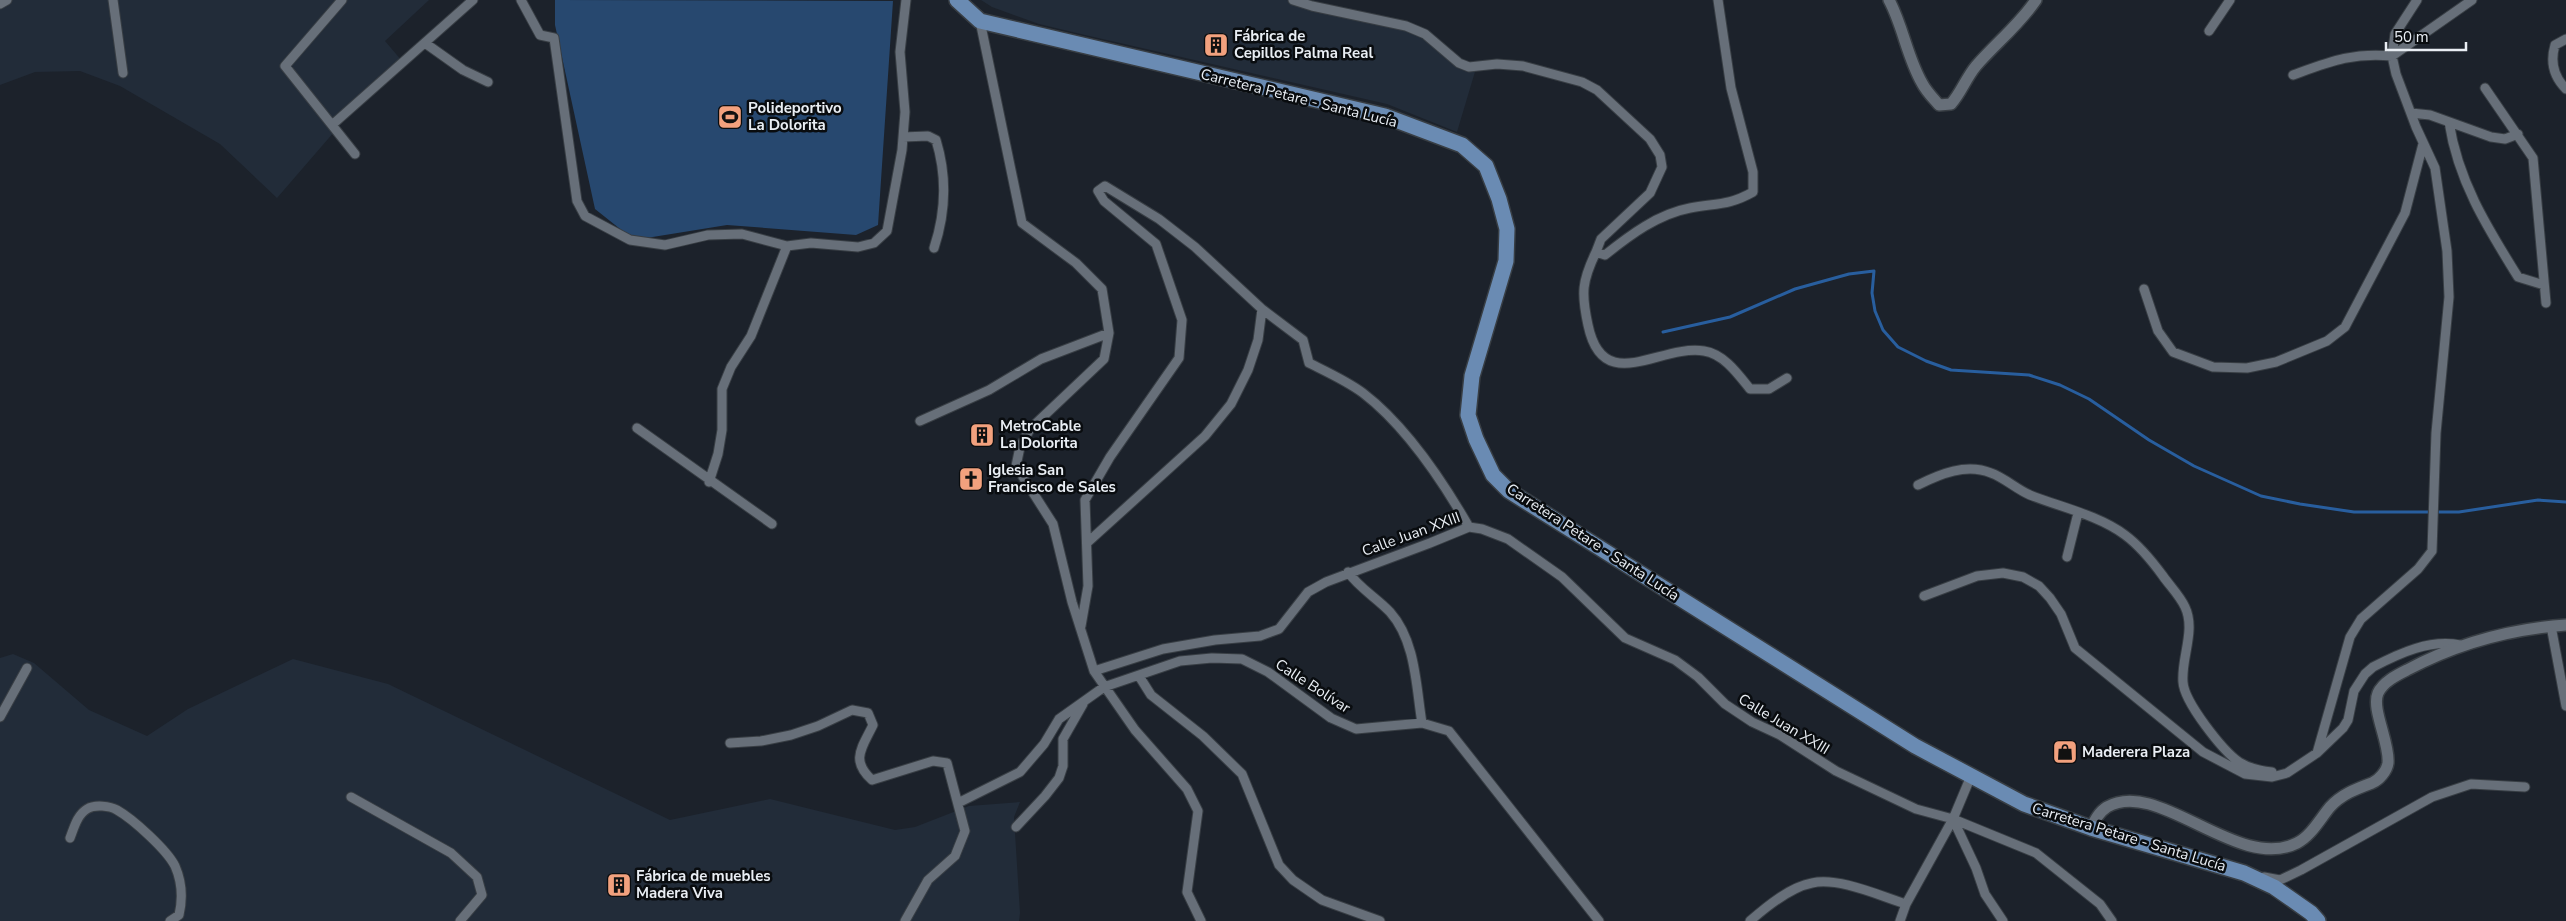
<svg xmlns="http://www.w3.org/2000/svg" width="2566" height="921" font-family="'Nunito Sans',sans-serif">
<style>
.built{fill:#222c39}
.grass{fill:#27486f}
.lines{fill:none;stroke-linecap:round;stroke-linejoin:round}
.stream{stroke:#285e9e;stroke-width:3}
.minor-casing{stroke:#383e44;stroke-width:11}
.tertiary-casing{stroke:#383e44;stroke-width:14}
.primary-casing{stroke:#383e44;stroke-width:18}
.minor{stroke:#676f79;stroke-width:9}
.tertiary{stroke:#676f79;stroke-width:11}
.primary{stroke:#6a8bb3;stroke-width:15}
.labels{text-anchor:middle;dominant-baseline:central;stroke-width:5;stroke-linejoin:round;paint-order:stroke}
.poi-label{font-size:15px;font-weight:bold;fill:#e9eef4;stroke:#090c0f;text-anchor:start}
.street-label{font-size:15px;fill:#e9eef4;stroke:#090c0f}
</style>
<rect width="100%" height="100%" fill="#1c222b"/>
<!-- built -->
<path class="built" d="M 0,0 L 429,0 L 385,41 L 402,61 L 347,117 L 277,198 L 220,144 L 120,86 L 80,71 L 35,72 L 0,85 Z
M 981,0 L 1286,0 L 1416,30 L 1444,53 L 1477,65 L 1457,132 L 1387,104 L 1085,35 L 1039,24 L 992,7 Z
M 13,654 L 34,663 L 89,710 L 147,736 L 188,709 L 293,659 L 388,684 L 670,820 L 770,799 L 895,830 L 915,827 L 969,806 L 1020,802 L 1014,817 L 1020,913 L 1019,921 L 0,921 L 0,658 Z"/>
<!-- grass -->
<path class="grass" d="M 555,0 L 893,1 L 878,225 L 856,235 L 727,225 L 634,240 L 595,209 L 555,25 Z"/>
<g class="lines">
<!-- stream -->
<path class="stream" d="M 1663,332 L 1730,317 L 1795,289 L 1849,274 L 1874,271 L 1872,293 L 1875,311 L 1883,330 L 1898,347 L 1926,361 L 1951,370 L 2029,375 L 2060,385 L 2089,399 L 2149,440 L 2194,466 L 2261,496 L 2300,504 L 2354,512 L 2459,512 L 2538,500 L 2566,502"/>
<defs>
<path id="minor" d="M 113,0 L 123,73
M 342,0 L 285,66 L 355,154
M 521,0 L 540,35 L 554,38 L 577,201 L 585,216 L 630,240 L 665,245 L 708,235 L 742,234 L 787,246 L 811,243 L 858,247 L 874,243 L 887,231 L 902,150 L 905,112 L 900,52 L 906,0
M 1293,0 L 1312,6 L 1406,26 L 1425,34 L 1459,63 L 1469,67 L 1497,64 L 1523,66 L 1582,82 L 1597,90 L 1650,139 L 1660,155 L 1662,167 L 1650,193 L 1601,239 L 1596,252 L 1605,255 C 1630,235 1658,214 1690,208 C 1716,203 1728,206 1753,192 L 1753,172 L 1731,88 L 1718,0
M 0,4 L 7,0
M 980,21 L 1022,223 L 1076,263 L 1102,289 L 1109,333 L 1104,359 L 1030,429 L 1020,447 L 1016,466 L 1053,524 L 1072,602 L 1094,671 L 1135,730 L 1187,789 L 1198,811 L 1187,892 L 1201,921
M 2209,31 L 2230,0
M 2566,39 L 2555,45 C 2550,62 2553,76 2566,89
M 425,43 L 463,70 L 488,82
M 2293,75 C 2329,62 2353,52 2392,56 L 2472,0
M 2485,88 L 2533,158 L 2546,303
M 2411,113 L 2430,115 L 2491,137 L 2505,139 L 2518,134
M 2449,122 C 2458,181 2487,227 2518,277 L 2544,285
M 332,125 L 473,0
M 903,137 L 928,136 L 936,140 C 947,176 946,212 934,248
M 1596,252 C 1582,281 1581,293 1588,325 C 1603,397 1659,344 1704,351 C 1724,354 1738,374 1750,389 L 1769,389 L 1787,378
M 2144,289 L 2158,331 L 2173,352 L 2213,367 L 2247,368 L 2276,362 L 2327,341 L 2345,327 L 2405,213 L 2423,144
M 920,421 L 989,390 L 1041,359 L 1109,333
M 637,428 L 772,524
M 709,482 L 718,454 L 722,430 L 722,389 L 731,367 L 751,336 L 787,246
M 1918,485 C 1940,474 1966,463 1991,473 C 2005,478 2016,489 2030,495 C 2060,507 2098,515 2125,535 C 2140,546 2152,561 2163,576 C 2170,586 2180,596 2185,607 C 2196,630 2181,658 2183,682 C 2184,702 2223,751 2239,762 C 2249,768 2260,771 2272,772
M 1088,542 L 1205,436 L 1231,404 L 1248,370 L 1258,340 L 1262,309
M 2067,557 L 2078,513
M 1348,572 C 1359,588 1377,598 1390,612 C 1416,641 1416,687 1422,723
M 1924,596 L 1977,576 L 2003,573 L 2023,577 L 2039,586 L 2050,598 L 2061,614 L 2075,648 L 2203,752 L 2245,774 L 2272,777 L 2287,773 L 2317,753 L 2350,637 L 2361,619 L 2418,569 L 2432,551 L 2436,433 L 2449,297 L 2447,251 L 2435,168 L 2416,127 L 2396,74 L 2392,56 L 2395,34 L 2417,0
M 1081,626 L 1088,586 L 1085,500 L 1110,457 L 1179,358 L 1182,320 L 1156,244 L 1104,201 L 1098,191 L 1105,186 L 1159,219 L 1195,247 L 1262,309 L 1303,340 L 1309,363 C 1327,372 1347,381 1363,393 C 1406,426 1442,480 1469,527
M 2551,626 L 2566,706
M 1094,671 L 1163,649 L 1215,640 L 1260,636 L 1279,629 L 1308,592 L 1326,582 L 1430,543 L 1469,527 L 1482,529 L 1508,539 L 1562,577 L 1625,638 L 1675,660 L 1698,677 L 1725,704 L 1752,722 L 1780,735 L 1836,771 L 1916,809 L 1953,819 L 1976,868 L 1985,894 L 2003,921
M 1139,676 L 1151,695 L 1203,736 L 1242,774 L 1279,865 L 1293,880 L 1322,900 L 1380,921
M 0,717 L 27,668
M 730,743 L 761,741 L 791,735 L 818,726 L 852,710 L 868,713 L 873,725 C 862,748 850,760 872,780 L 933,761 L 947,763 L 965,831 L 955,856 L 928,880 L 905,921
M 2317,753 L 2343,728 L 2348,720 L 2354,691 L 2365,674 L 2373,667 C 2400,653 2430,639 2460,645
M 1971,776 L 1953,819 L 2036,853 L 2100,904 L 2112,921
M 351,797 L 451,853 L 477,877 L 482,895 L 460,921
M 958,803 L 1020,772 L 1044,744 L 1059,719 L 1104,687 L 1180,661 L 1212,658 L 1242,659 L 1268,672 L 1331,718 L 1356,729 L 1422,723 L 1449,731 L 1599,921
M 1016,827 L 1045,796 L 1059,778 L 1063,766 L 1063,739 L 1083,704
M 70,838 C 74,828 77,815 87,809 C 95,804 110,806 117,810 C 133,819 167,850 175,866 C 182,882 183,898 179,915 L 170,921
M 2264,877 L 2280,880 L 2301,870 L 2432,797 L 2471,784 L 2525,787
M 1750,921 C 1766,907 1790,887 1812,883 C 1839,877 1880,896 1906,904
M 1900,921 L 1906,904 L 1953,819"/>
<path id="tertiary" d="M 1889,0 C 1903,26 1907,57 1922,83 C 1926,91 1933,98 1939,105 L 1951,104 C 1961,93 1966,78 1976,66 C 1996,43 2019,25 2036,0
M 2091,828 C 2095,820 2099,812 2107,807 C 2158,777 2238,873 2297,843 C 2311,836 2320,819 2330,807 C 2342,794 2356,789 2372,783 C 2379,780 2387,771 2388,763 C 2390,743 2371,709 2378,693 C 2383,682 2397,675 2407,670 C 2456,644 2510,629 2566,625"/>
<path id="primary" d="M 957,0 L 980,21 L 1385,116 L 1462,145 L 1486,166 L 1499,199 L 1507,229 L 1506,261 L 1472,376 L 1468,415 L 1476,439 L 1493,475 L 1509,491 L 1915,746 L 2024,804 L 2091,828 L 2244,873 L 2274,887 L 2311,913 L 2318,921"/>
</defs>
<!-- minor casing -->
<use href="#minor" class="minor-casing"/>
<!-- tertiary casing -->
<use href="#tertiary" class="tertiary-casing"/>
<!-- primary casing -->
<use href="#primary" class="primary-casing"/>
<!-- minor -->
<use href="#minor" class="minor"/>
<!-- tertiary -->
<use href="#tertiary" class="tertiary"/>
<!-- primary -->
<use href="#primary" class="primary"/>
</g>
<!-- icons -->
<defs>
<symbol id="building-square" viewBox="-11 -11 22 22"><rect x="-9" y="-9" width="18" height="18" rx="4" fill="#f2a17e" stroke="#090c0f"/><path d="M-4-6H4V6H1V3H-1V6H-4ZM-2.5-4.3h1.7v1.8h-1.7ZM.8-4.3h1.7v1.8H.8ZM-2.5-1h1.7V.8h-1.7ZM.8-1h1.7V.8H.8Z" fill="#111"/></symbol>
<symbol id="stadium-square" viewBox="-11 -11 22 22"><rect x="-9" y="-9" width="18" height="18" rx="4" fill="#f2a17e" stroke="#090c0f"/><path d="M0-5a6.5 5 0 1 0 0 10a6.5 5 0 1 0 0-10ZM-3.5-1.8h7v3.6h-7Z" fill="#111"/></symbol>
<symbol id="church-square" viewBox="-11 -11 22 22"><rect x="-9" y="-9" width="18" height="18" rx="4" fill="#f2a17e" stroke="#090c0f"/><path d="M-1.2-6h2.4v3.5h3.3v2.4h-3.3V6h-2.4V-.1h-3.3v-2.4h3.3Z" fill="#111"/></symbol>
<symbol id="shop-square" viewBox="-11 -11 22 22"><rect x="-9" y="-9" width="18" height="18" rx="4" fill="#f2a17e" stroke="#090c0f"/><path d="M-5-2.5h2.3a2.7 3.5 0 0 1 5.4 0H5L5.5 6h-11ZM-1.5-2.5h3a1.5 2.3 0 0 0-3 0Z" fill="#111"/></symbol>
</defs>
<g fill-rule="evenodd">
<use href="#building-square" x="1202" y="31" width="28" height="28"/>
<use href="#stadium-square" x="716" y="103" width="28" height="28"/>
<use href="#building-square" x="968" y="421" width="28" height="28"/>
<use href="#church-square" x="957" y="465" width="28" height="28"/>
<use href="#shop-square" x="2051" y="738" width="28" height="28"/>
<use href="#building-square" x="605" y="871" width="28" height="28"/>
</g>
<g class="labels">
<!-- poi labels -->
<g class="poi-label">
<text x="1234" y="36">Fábrica de<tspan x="1234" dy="17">Cepillos Palma Real</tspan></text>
<text x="748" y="108">Polideportivo<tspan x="748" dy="17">La Dolorita</tspan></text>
<text x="1000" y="426">MetroCable<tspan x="1000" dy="17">La Dolorita</tspan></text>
<text x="988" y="470">Iglesia San<tspan x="988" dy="17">Francisco de Sales</tspan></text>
<text x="2082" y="752">Maderera Plaza</text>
<text x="636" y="876">Fábrica de muebles<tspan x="636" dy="17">Madera Viva</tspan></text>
</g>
<!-- street labels -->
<g class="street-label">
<text transform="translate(1299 98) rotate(14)">Carretera Petare - Santa Lucía</text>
<text transform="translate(1411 534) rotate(-20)">Calle Juan XXIII</text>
<text transform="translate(1593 542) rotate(33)">Carretera Petare - Santa Lucía</text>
<text transform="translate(1313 686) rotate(33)">Calle Bolívar</text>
<text transform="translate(1784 724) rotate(31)">Calle Juan XXIII</text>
<text transform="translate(2129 837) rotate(17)">Carretera Petare - Santa Lucía</text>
</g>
</g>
<!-- scale -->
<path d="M2386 42v8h80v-8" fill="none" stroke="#e9eef4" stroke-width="2.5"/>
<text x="2394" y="42" font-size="15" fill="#e9eef4" stroke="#090c0f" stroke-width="4" paint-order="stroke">50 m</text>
</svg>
